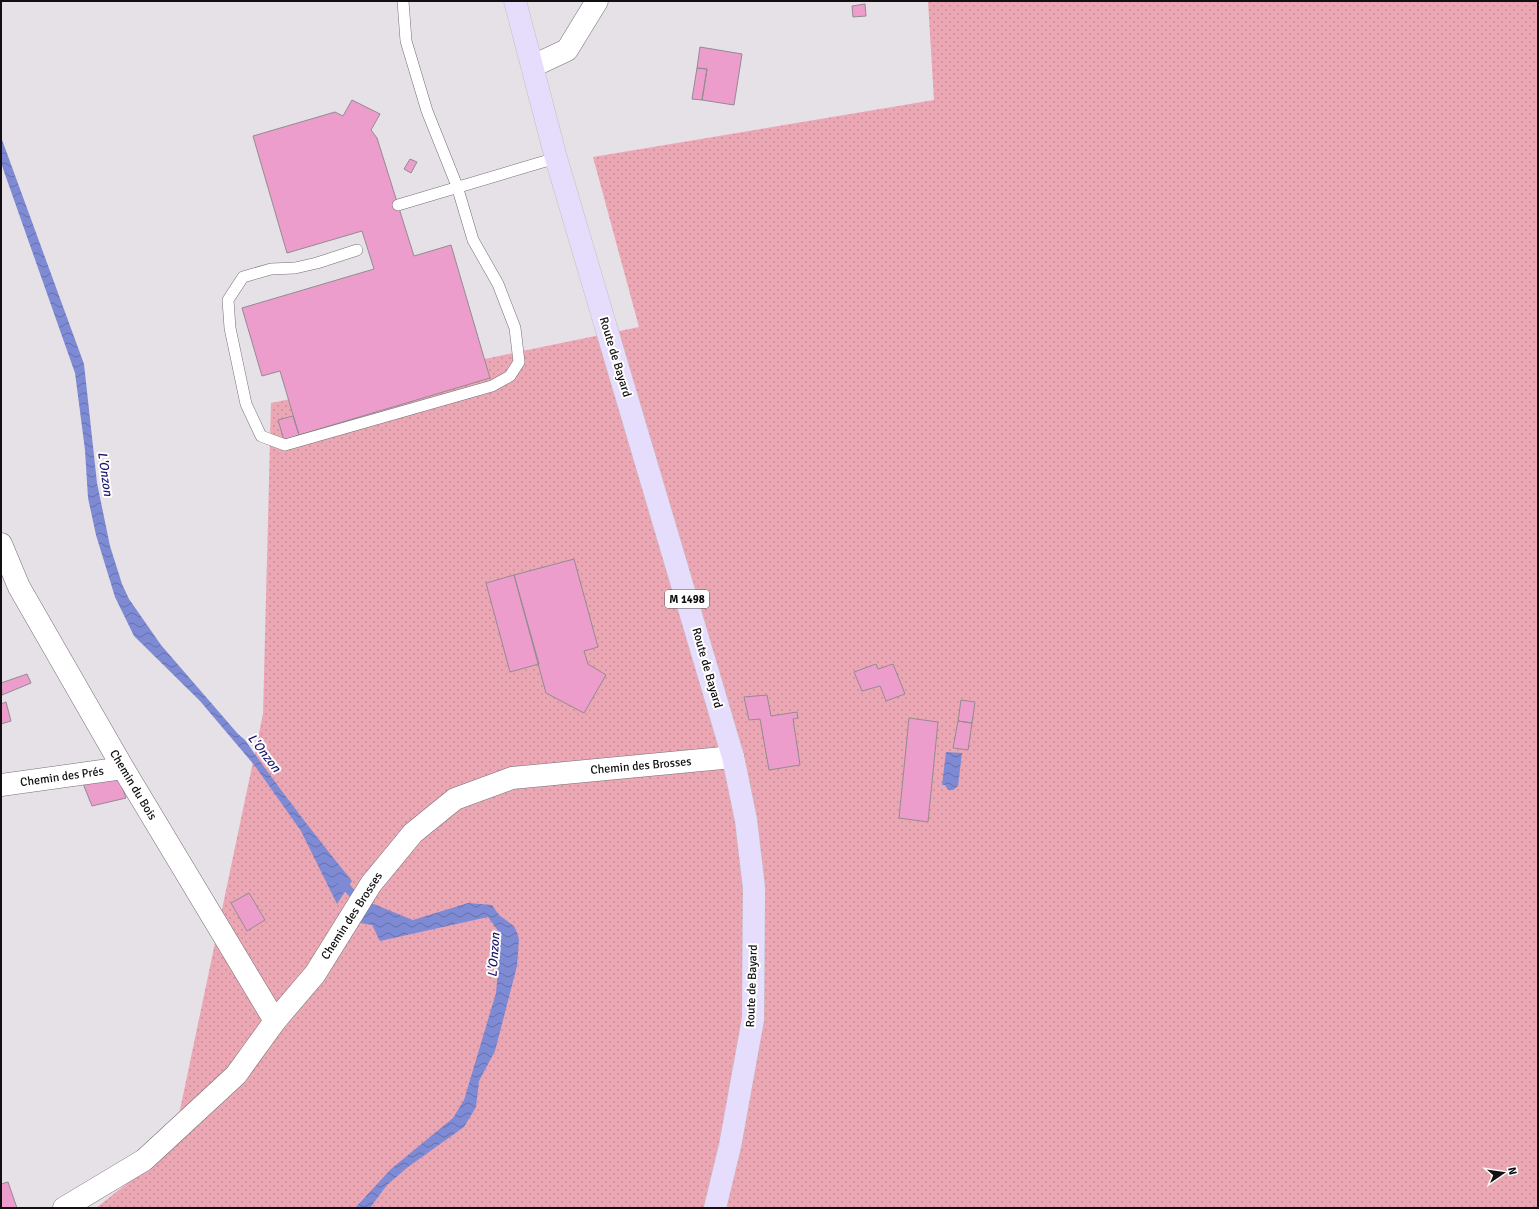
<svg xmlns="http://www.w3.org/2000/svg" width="1539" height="1209" font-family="Signika,sans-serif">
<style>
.grass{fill:url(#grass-dots)}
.water{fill:url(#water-waves)}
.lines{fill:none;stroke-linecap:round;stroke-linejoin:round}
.stream{stroke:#7e8bd4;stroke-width:8}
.building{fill:#ec9dcb;stroke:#938b90}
.lane-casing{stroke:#746f75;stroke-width:12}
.street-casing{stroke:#746f75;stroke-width:23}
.primary-casing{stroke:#c1c1c1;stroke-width:23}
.lane{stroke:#fff;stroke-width:11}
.street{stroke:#fff;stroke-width:22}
.primary{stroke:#e6ddfc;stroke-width:22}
.labels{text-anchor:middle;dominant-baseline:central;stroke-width:4;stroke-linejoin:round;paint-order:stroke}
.shield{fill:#fff;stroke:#585758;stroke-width:1}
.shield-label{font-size:11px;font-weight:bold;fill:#110f11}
.street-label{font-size:12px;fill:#110f11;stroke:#fff}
.water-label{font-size:13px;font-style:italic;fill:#1c176c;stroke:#fff}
</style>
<defs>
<pattern id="grass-dots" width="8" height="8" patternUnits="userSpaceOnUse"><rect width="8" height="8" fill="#eca7b4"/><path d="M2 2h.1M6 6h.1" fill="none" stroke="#c98f9a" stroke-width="1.8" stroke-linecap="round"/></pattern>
<pattern id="water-waves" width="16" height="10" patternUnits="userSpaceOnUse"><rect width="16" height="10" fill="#7e8bd4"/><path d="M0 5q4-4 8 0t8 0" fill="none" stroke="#6670ab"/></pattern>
</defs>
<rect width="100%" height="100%" fill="#e6e0e7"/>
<!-- grass -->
<path class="grass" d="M 928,1 L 1538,1 L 1538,1208 L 96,1208 L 172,1148 L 263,714 L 271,403 L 639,327 L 593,157 L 934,100 Z"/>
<!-- water -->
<path class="water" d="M 1,137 L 84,364 L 97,483 L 110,546 L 122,584 L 129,599 L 161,645 L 238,734 L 245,740 C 279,789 315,835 352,881 L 337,904 L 301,831 L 255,766 L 200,701 L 134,636 L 115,597 L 96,535 L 88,498 L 85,450 L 75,373 L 1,163 Z
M 946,752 L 962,753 L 958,786 L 953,790 L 948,790 L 945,785 L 942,785 Z
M 371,903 L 413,920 L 468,903 L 492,905 L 499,915 L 514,926 L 516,930 L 519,939 L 517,966 L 495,1051 L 479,1081 L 476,1107 L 464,1127 L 408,1167 L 387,1185 L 370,1208 L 355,1208 L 391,1169 L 453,1118 L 464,1100 L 496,993 L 501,935 L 488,917 L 380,941 L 372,925 L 360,923 Z"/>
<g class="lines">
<!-- stream -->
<path class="stream" d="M 340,880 L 359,901"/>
</g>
<!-- building -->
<path class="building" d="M 865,4 L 866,16 L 853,17 L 852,6 Z
M 700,47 L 742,54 L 734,105 L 702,100 L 707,69 L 697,68 Z
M 697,68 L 707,69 L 702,100 L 692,99 Z
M 352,100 L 380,114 L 371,130 L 377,138 L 414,256 L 451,245 L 490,378 L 299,435 L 280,371 L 262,376 L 242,308 L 374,269 L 362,231 L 287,253 L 253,136 L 335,112 L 343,116 Z
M 410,159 L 417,162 L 411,173 L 404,169 Z
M 293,416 L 299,435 L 284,440 L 278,420 Z
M 574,559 L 598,647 L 584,651 L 588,664 L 606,675 L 584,713 L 546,693 L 514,575 Z
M 514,575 L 539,664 L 510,672 L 486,583 Z
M 876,664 L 878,669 L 893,664 L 905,694 L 886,701 L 880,686 L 862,691 L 854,672 Z
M 27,674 L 31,683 L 2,695 L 1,683 Z
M 767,695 L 771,716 L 797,712 L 798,718 L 793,719 L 800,765 L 769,770 L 760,719 L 749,720 L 744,697 Z
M 961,700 L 975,702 L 972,723 L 958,721 Z
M 6,702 L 11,721 L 1,724 L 1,704 Z
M 909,718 L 938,722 L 928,822 L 899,818 Z
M 958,721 L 972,723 L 968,750 L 953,748 Z
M 117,773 L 126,798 L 92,806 L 82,781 Z
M 249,893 L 265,920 L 247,931 L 231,903 Z
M 8,1182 L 17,1208 L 1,1208 L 1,1184 Z"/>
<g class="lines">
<defs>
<path id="lane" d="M 398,205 L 556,158
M 357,250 L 317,263 L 295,268 L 271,269 L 243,277 L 228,300 L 230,328 L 246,404 L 261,436 L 285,445 L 492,386 L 510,376 L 519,362 L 515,328 L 498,284 L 473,240 L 457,186 L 427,111 L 406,41 L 403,1"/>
<path id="street" d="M 533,66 L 567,50 L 597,1
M 1,544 L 19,587 L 123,768 L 275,1021
M 1,785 L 123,768
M 64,1208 L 144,1160 L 236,1075 L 275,1021 L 315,974 L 371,884 L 413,833 L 455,799 L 512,778 L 733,757"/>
<path id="primary" d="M 515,1 L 556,158 L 733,757 L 746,820 L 754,888 L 753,1019 L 730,1146 L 715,1208"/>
</defs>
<!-- lane casing -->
<use href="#lane" class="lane-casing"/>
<!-- street casing -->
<use href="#street" class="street-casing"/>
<!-- primary casing -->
<use href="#primary" class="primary-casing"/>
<!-- lane -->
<use href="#lane" class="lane"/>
<!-- street -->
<use href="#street" class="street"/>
<!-- primary -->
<use href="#primary" class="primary"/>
</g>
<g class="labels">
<!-- shield labels -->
<rect class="shield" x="665" y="590" width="44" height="18" rx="3"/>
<g class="shield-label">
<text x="687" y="599">M 1498</text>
</g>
<!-- street labels -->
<g class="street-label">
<text transform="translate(615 357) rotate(73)">Route de Bayard</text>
<text transform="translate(707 668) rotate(74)">Route de Bayard</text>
<text transform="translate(641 766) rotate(-5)">Chemin des Brosses</text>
<text transform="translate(62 777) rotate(-8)">Chemin des Prés</text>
<text transform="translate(133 785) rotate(59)">Chemin du Bois</text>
<text transform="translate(352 916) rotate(-57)">Chemin des Brosses</text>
<text transform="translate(752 986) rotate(-88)">Route de Bayard</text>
</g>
<!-- water labels -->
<g class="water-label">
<text transform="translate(105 474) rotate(82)">L'Onzon</text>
<text transform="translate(264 753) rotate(52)">L'Onzon</text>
<text transform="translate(494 955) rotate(-86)">L'Onzon</text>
</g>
</g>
<!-- border -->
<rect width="1539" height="1209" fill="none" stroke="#110f11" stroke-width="4"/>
<!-- north arrow -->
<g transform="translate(1503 1173) rotate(77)" stroke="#ffffff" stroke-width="3" paint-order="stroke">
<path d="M0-3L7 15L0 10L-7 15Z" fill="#110f11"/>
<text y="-6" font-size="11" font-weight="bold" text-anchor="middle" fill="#110f11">N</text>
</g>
</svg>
